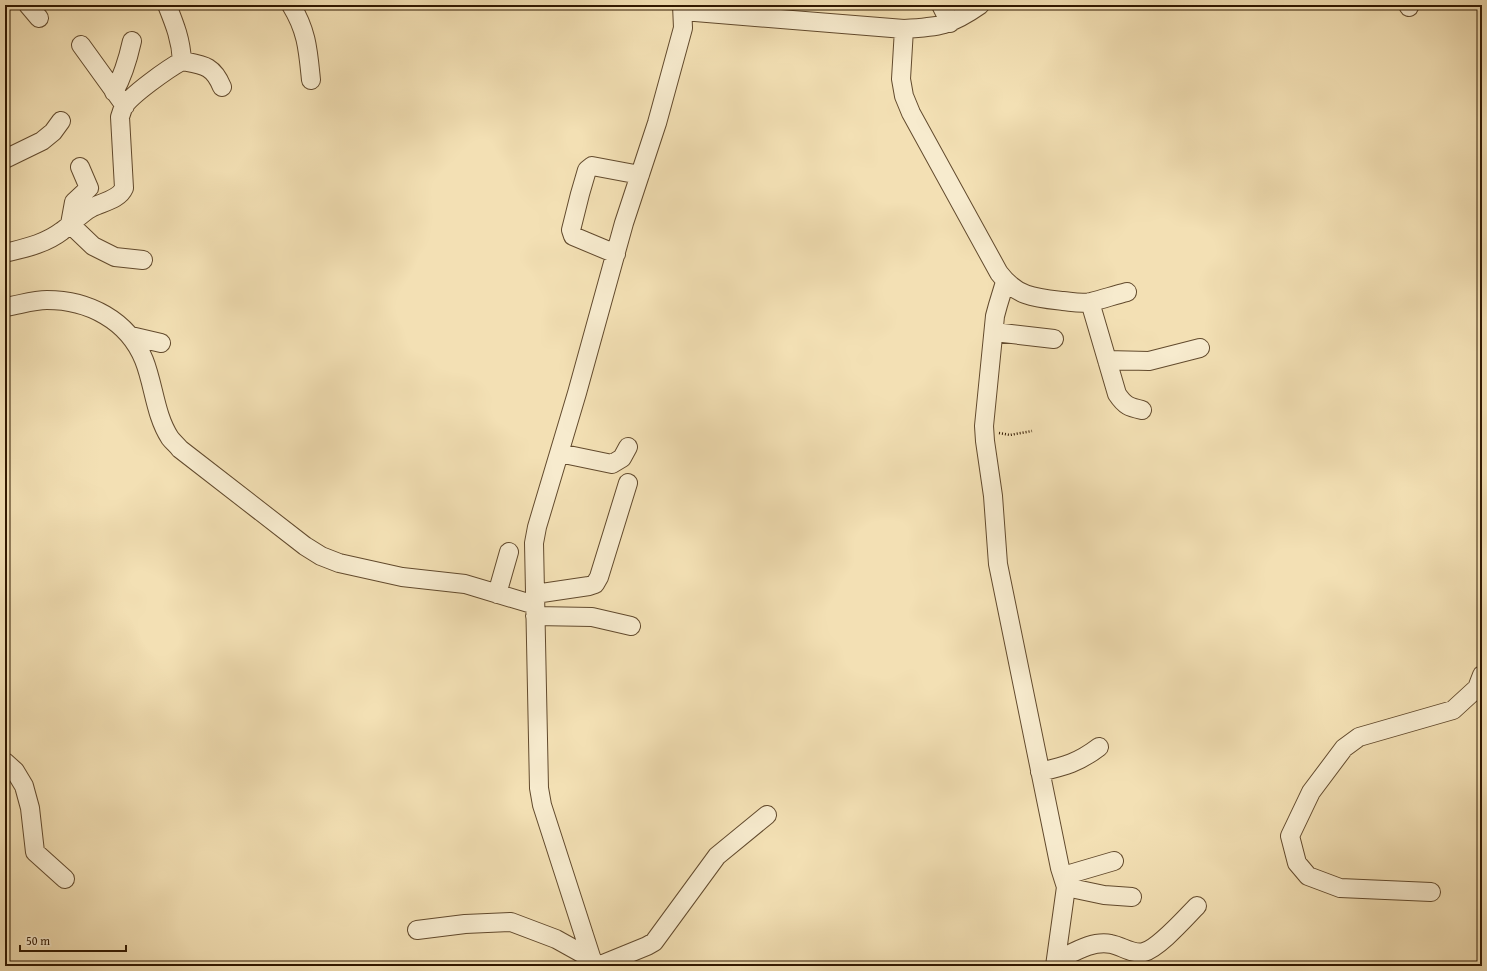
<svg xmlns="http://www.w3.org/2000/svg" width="1487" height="971" font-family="'Gentium Book Plus',serif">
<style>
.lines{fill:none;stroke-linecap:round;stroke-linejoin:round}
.minor-casing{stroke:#624a2d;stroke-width:20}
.path{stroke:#311800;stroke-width:2.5;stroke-dasharray:1 2;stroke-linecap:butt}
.minor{stroke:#f7ebce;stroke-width:18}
</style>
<rect width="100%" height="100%" fill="#f3e0b4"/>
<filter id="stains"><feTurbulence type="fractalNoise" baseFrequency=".005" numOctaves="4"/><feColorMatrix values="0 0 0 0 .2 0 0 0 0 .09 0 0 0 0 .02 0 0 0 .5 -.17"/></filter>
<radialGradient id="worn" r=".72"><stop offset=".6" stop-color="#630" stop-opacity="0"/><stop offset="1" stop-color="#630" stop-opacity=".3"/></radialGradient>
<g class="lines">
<defs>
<path id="minor" d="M 28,5 L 39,18
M 167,5 C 175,25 181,40 182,61
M 291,5 C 307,31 308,50 311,80
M 941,5 L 950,23
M 1408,5 L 1409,7
M 683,11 L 904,29 C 939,27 950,26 980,5
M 904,29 L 901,79 L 904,96 L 911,113 L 999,273 C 1017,297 1035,298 1063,301 C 1073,302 1082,304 1091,302 C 1103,299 1115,295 1127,292
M 81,45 L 125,106
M 114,92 C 123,76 128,59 132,41
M 5,159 L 42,141 L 53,132 L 61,121
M 80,167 L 89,188 L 74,202 L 70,224 L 93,246 L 115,257 L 143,260
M 5,253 C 25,248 45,244 62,231 C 72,224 80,214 91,208 C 102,202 119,200 124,188 L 120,117 C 121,114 122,111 123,108 C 129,96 169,68 182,61 C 203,65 213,65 222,87
M 616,254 L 573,236 L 571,230 L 580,194 L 587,170 L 592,166 L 640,175
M 1005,282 L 998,305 L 995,316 L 984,426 L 985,441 L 993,496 L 998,564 L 1060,868 L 1066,887 L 1055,966
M 1090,302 L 1117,394 C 1125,406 1129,407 1142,410
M 5,307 C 19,305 33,300 47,300 C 88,300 128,320 144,360 C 154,385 155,415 170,438 C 173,442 177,445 180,449 L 305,546 L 321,556 L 339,563 L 402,577 L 465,584 L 535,605
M 994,332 L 1054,339
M 131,336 L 161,343
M 1107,360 L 1149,361 L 1200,348
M 559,453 L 612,464 L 622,458 L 628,447
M 497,594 L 509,552
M 535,594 L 589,586 L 595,584 L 599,577 L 628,483
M 535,616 L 592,617 L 631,626
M 5,762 L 15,771 L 24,786 L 30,808 L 35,852 L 65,879
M 1040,772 C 1065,766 1078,763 1099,747
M 1063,876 L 1114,861
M 1066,887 L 1104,895 L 1132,897
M 1431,892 L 1340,888 L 1308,876 L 1297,863 L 1290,836 L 1311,792 L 1344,748 L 1359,737 L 1453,710 L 1477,688 L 1482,675
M 417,930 L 465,924 L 511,922 L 556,939 L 592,959
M 1056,961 C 1073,953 1092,940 1111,944 C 1122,946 1133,955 1144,952 C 1159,948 1186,917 1197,906
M 594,966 L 542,805 L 539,788 L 534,543 L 537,527 L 577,393 L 624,223 L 657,123 L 683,28 L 682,5
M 598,966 L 647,946 L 654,942 L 717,856 L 767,815"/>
</defs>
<!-- minor casing -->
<use href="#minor" class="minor-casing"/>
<!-- path -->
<path class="path" d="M 999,433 L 1010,435 L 1032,431"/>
<!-- minor -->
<use href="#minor" class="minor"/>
</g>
<!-- margin -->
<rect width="1487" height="971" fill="none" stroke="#f3e0b4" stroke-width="20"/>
<rect x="6" y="6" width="1475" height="959" fill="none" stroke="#311800" stroke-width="2"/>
<rect x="10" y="10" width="1467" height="951" fill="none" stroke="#311800"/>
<!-- scale -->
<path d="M20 945v6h106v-6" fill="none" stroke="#311800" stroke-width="2"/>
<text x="26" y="945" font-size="12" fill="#311800" stroke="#f7ebce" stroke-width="3" paint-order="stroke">50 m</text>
<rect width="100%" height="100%" filter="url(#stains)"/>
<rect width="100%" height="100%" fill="url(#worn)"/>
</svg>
